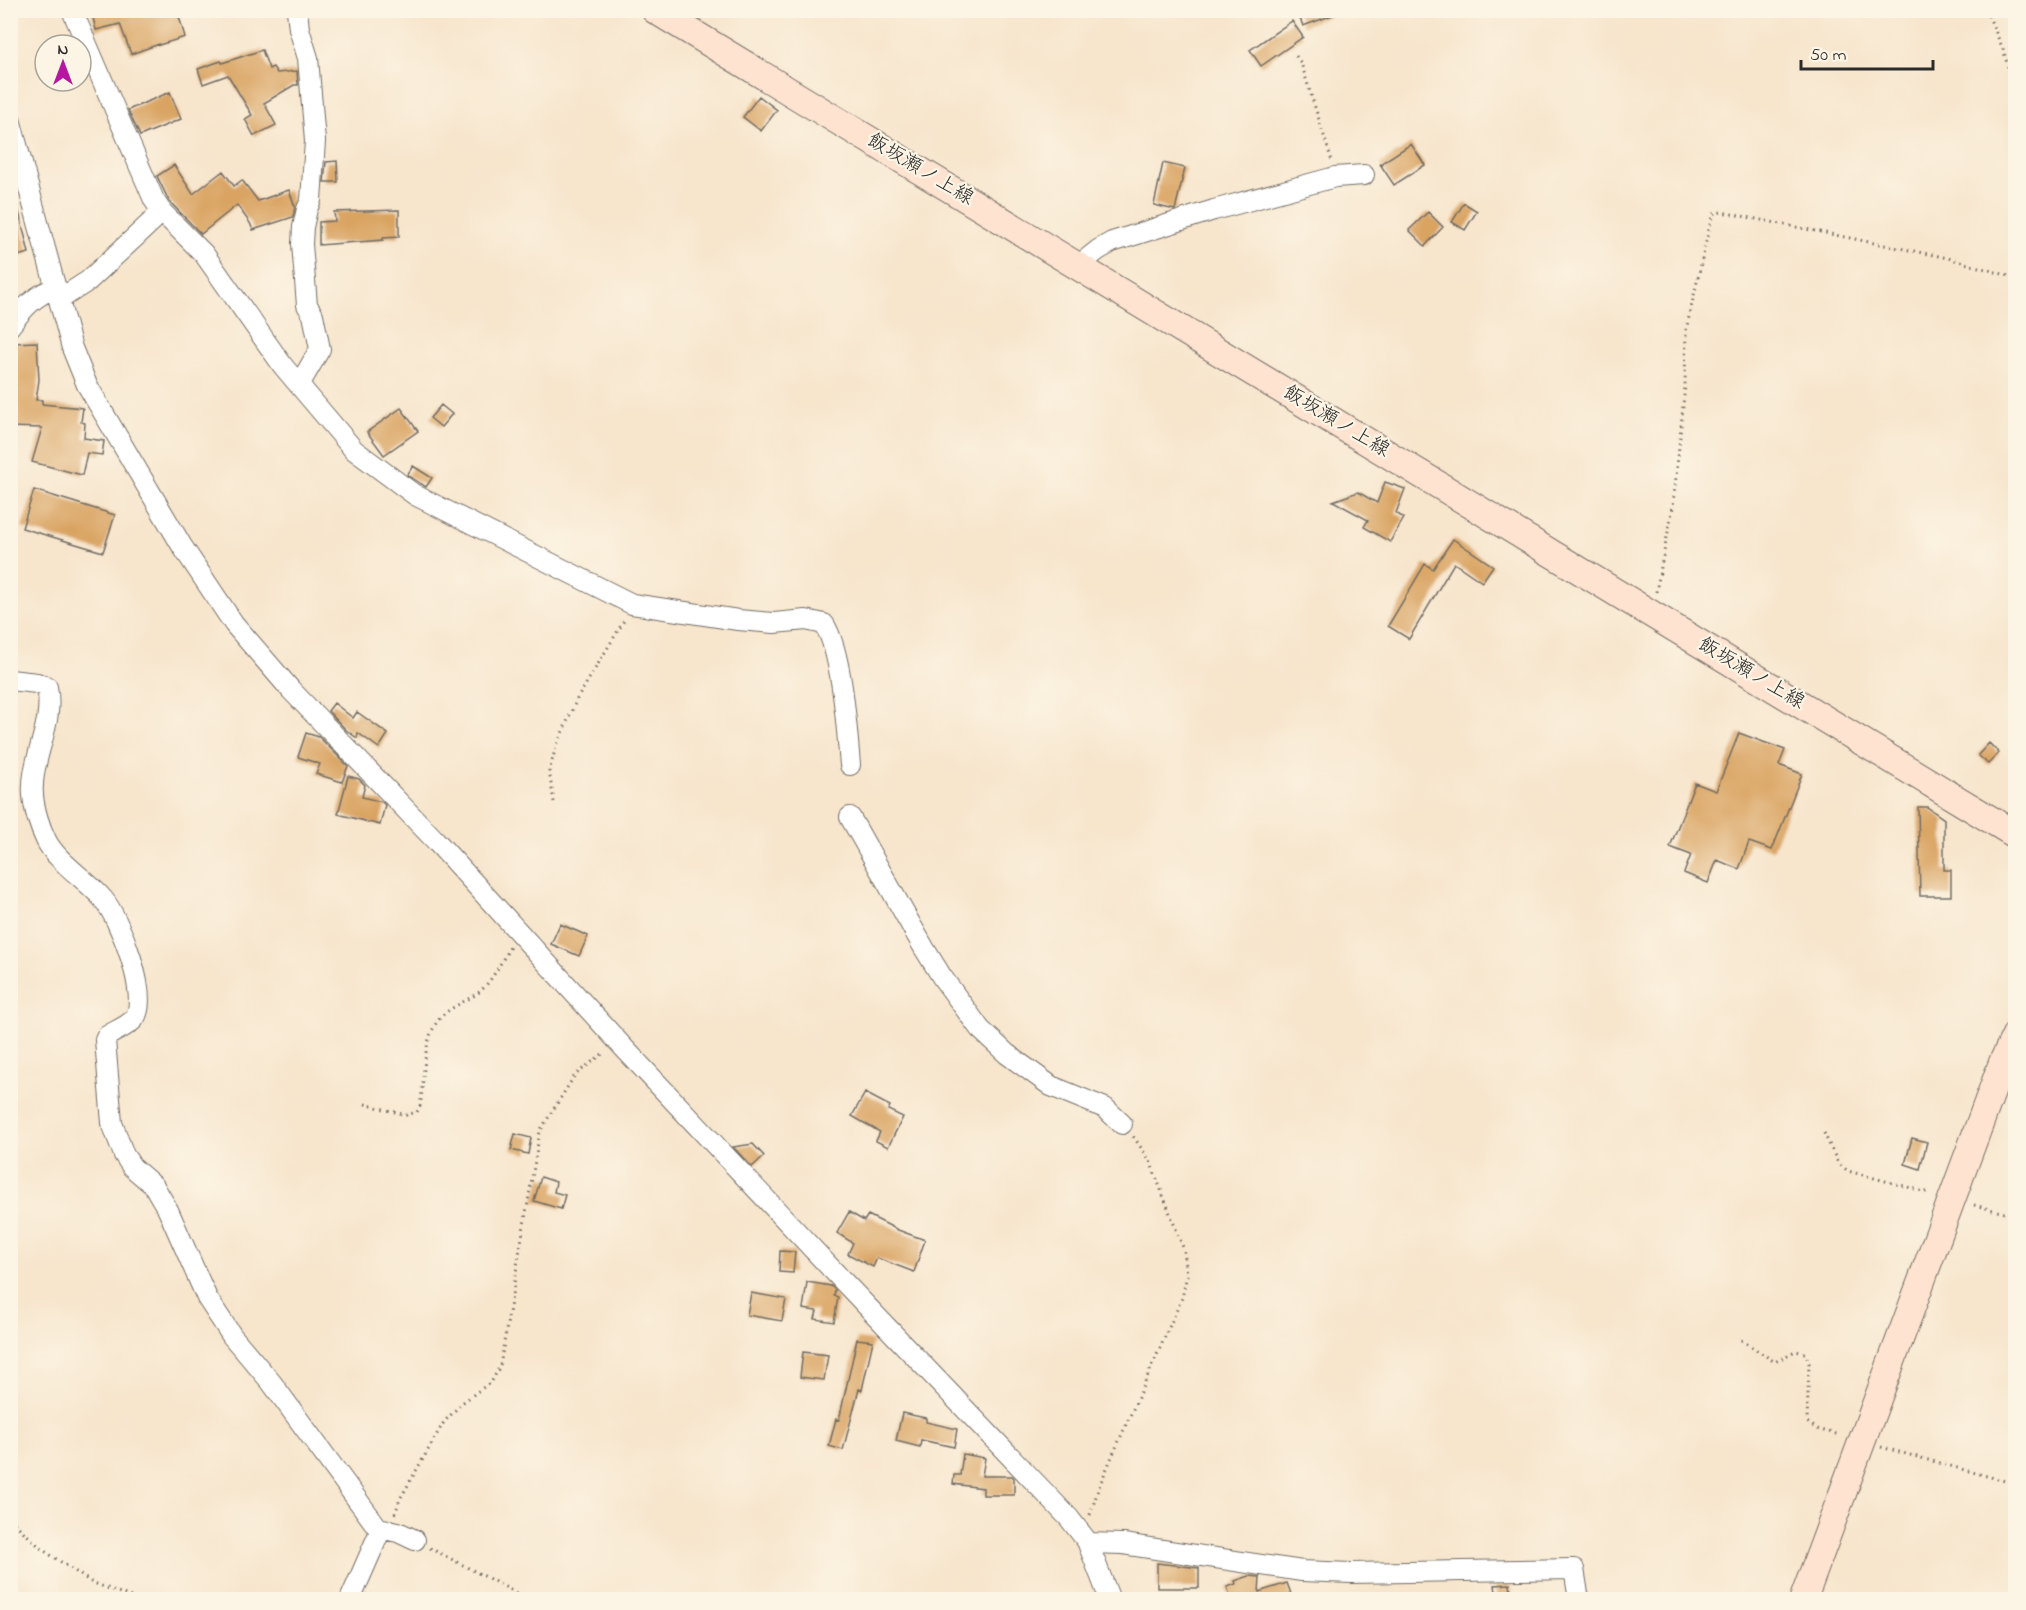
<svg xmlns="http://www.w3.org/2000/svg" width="2026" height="1610" font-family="'Indie Flower','Klee One',sans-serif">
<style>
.building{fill:#d9a361}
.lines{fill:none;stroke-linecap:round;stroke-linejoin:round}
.street-casing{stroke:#726c63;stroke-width:22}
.secondary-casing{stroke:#726c63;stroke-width:29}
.path{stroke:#726c63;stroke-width:3;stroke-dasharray:1.5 4.5;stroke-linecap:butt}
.street{stroke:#fff;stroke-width:20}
.secondary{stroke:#fee3d1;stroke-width:27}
.labels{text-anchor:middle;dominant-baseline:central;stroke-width:4.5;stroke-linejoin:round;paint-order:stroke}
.street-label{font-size:20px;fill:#2b2b2b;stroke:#fcf5e5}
</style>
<rect width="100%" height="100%" fill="#fcf5e5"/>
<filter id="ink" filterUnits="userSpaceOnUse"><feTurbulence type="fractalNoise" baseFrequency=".0167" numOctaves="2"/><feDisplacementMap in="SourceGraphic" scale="12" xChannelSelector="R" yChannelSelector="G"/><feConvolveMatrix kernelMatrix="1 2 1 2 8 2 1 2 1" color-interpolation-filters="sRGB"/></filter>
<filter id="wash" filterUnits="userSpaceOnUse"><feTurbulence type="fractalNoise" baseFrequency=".008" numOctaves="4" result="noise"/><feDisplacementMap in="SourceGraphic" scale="24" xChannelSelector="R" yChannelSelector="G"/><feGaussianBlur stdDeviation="1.35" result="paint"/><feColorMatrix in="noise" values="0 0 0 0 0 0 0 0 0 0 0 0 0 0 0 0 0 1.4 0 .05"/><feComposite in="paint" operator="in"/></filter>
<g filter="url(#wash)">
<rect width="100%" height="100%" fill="#f7e5cc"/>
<g id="blocks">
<!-- building -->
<path class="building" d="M 91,10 L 177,10 L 185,37 L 159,45 L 159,44 L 131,54 L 120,24 L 96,30 Z
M 1297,10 L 1340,10 L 1341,12 L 1303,26 Z
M 1292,21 L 1303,37 L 1261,66 L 1250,50 Z
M 262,50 L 269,69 L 273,67 L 277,73 L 297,71 L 298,85 L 294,85 L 264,103 L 276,125 L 254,136 L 245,119 L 252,115 L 228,75 L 203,84 L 198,69 L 221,61 L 222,63 Z
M 170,92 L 181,119 L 140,136 L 128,110 Z
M 759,96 L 777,110 L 761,131 L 743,117 Z
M 1411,144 L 1425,165 L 1394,185 L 1380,164 Z
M 337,161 L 338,182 L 324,182 L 326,162 Z
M 1163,163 L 1185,168 L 1175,210 L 1154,205 Z
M 174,165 L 193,194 L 223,171 L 234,186 L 242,180 L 258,201 L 289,190 L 295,207 L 293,217 L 253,230 L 250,223 L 237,205 L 201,234 L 169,201 L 157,176 Z
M 16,200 L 29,253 L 10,258 L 10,201 Z
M 1464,203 L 1477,211 L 1465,230 L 1452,222 Z
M 399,210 L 399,237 L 383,238 L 383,240 L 319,245 L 319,222 L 335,221 L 334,212 Z
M 1428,212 L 1443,227 L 1425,246 L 1409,230 Z
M 37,342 L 39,380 L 36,400 L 42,400 L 42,404 L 83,408 L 81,422 L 85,423 L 84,438 L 104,441 L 102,455 L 87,453 L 82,475 L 32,462 L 42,428 L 10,427 L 10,343 Z
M 441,405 L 452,414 L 441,427 L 430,418 Z
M 401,408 L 418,431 L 384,455 L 367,432 Z
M 413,466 L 432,478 L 426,487 L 407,475 Z
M 1385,482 L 1405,489 L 1396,513 L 1404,518 L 1390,542 L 1364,527 L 1368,520 L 1333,501 L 1358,492 L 1377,503 Z
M 34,490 L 115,515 L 103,552 L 22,528 Z
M 1453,539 L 1493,566 L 1482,582 L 1454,563 L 1409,639 L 1388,626 L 1425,564 L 1433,569 Z
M 334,703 L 353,718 L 357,712 L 388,734 L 379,748 L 358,733 L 357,738 L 346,730 L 328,711 Z
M 306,733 L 319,737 L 348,766 L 342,782 L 316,774 L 320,764 L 298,757 Z
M 1739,733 L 1785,750 L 1779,765 L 1802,774 L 1772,850 L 1749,842 L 1739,869 L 1717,860 L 1708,883 L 1684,873 L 1691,855 L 1670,847 L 1695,783 L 1716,791 Z
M 1989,743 L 1999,753 L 1988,764 L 1978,755 Z
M 348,776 L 359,779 L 365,785 L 362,797 L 382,802 L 385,805 L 380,825 L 338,814 Z
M 1918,807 L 1927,807 L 1944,819 L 1944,870 L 1951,870 L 1951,896 L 1920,896 Z
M 560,924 L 588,936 L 579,956 L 551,944 Z
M 865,1093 L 890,1106 L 888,1110 L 903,1117 L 888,1147 L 876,1141 L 880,1132 L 852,1116 Z
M 515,1134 L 531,1138 L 528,1154 L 511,1150 Z
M 1912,1138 L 1927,1142 L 1920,1169 L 1905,1164 Z
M 753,1144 L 764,1156 L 752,1167 L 733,1147 Z
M 541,1177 L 556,1182 L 554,1192 L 565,1195 L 561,1209 L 534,1201 Z
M 849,1212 L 864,1221 L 868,1215 L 898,1230 L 925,1240 L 914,1272 L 877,1258 L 873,1267 L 848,1254 L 853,1243 L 837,1233 Z
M 780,1251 L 795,1252 L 793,1273 L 779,1272 Z
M 807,1282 L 831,1286 L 835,1290 L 834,1296 L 838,1297 L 834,1322 L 815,1319 L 817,1311 L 803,1309 Z
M 751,1293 L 786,1299 L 782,1321 L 747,1315 Z
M 857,1339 L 873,1341 L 862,1390 L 859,1389 L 843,1450 L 829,1446 L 836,1419 L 839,1420 Z
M 803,1352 L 828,1355 L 824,1380 L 800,1377 Z
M 902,1413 L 926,1418 L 926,1422 L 957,1429 L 954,1447 L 921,1440 L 920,1447 L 896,1441 Z
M 963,1454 L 985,1458 L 982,1476 L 1012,1476 L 1014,1478 L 1014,1495 L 983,1495 L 983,1488 L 953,1484 L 954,1475 L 960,1475 Z
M 1157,1563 L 1199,1568 L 1199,1588 L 1157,1588 Z
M 1249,1576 L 1260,1577 L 1259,1592 L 1287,1583 L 1293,1599 L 1231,1599 L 1227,1587 L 1236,1584 L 1235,1581 Z
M 1510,1584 L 1512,1599 L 1497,1599 L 1495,1585 Z"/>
</g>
</g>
<g filter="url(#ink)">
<use href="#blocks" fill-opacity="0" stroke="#726c63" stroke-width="1.5"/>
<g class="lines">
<defs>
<path id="street" d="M 72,10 L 154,200 L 162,212 L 204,254 L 283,366 L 354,450 L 415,495 L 632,604 L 738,620 L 774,623 L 806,620 L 824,624 C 842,651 847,731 850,765
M 297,10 L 299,29 L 308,58 L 315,141 L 311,200 L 307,209 L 303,227 L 302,244 L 307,305 L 313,315 L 320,349 L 299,385
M 10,119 L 72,348 L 87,385 L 182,546 L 234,624 L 291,690 L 435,840 L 623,1047 L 842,1280 L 1069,1518 L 1087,1541 L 1110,1600
M 1078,266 L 1098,250 L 1112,242 L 1214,210 L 1335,177 L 1364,175
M 60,299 L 88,281 L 162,212
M 10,326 C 22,310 36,293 57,288
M 10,680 L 37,683 L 47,687 C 55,724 30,759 33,795 C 34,809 40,828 46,840 C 56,861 87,880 103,899 C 119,917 151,998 134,1019 C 128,1026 115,1031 107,1036 L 105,1040 L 112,1123 L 124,1155 L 132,1167 L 154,1186 L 168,1210 L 207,1298 L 232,1336 L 271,1382 L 378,1528 L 398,1532 L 415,1540
M 850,817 L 924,948 L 942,977 L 980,1029 L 1007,1054 L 1051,1086 L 1105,1108 L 1122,1124
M 1088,1543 L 1123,1544 L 1302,1571 L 1351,1573 L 1574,1569 L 1579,1600
M 350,1600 L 381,1529"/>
<path id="secondary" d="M 655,10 L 2016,835
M 1803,1600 L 2003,1061 L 2016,1034"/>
</defs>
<!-- street casing -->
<use href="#street" class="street-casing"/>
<!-- secondary casing -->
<use href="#secondary" class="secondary-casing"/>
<!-- path -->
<path class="path" d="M 1986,10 L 2003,49 L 2016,95
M 1296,56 L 1301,63 L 1332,161
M 1656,592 L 1673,507 L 1685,386 L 1686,330 L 1712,216 L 1715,213 L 1722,212 L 1948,258 L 2016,278
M 554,802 L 549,771 L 556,747 L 577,699 L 625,619
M 365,1104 L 406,1115 L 417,1112 L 420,1106 C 424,1084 423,1045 434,1027 C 443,1009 462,1004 478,993 C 492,982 501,962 510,947
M 1824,1133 L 1838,1163 L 1848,1171 L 1930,1193
M 1974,1205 L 2016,1216
M 1741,1340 L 1775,1362 L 1795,1351 L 1805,1353 L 1809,1363 L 1807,1422 L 1817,1429 L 1840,1435
M 1881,1447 L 2016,1484
M 395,1514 L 400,1499 L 444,1422 L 462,1403 L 492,1381 L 500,1366 L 540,1131 L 575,1075 L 605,1052
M 1090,1515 L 1100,1484 L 1182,1298 L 1187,1275 L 1184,1250 L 1150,1161 L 1133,1136
M 10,1519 L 43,1550 L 91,1582 L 139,1600
M 430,1548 L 530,1600"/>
<!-- street -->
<use href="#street" class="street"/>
<!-- secondary -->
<use href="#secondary" class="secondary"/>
</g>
</g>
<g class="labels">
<!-- street labels -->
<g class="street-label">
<text transform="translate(920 170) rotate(31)">飯坂瀬ノ上線</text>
<text transform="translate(1336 422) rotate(31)">飯坂瀬ノ上線</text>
<text transform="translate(1751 674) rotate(31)">飯坂瀬ノ上線</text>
</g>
</g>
<!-- margin -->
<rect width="2026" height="1610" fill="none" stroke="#fcf5e5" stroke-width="36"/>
<!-- north arrow -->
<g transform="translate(63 63)"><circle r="28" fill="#fcf5e5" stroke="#a8a49b" stroke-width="1.5"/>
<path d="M0-4.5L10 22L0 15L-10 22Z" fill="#b5179e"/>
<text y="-9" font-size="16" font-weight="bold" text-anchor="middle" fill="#2b2b2b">N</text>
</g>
<!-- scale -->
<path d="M1801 60v9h132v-9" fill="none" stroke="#2b2b2b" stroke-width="3"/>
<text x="1810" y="60" font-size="18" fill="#2b2b2b" stroke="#fcf5e5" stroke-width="4.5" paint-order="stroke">50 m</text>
</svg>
